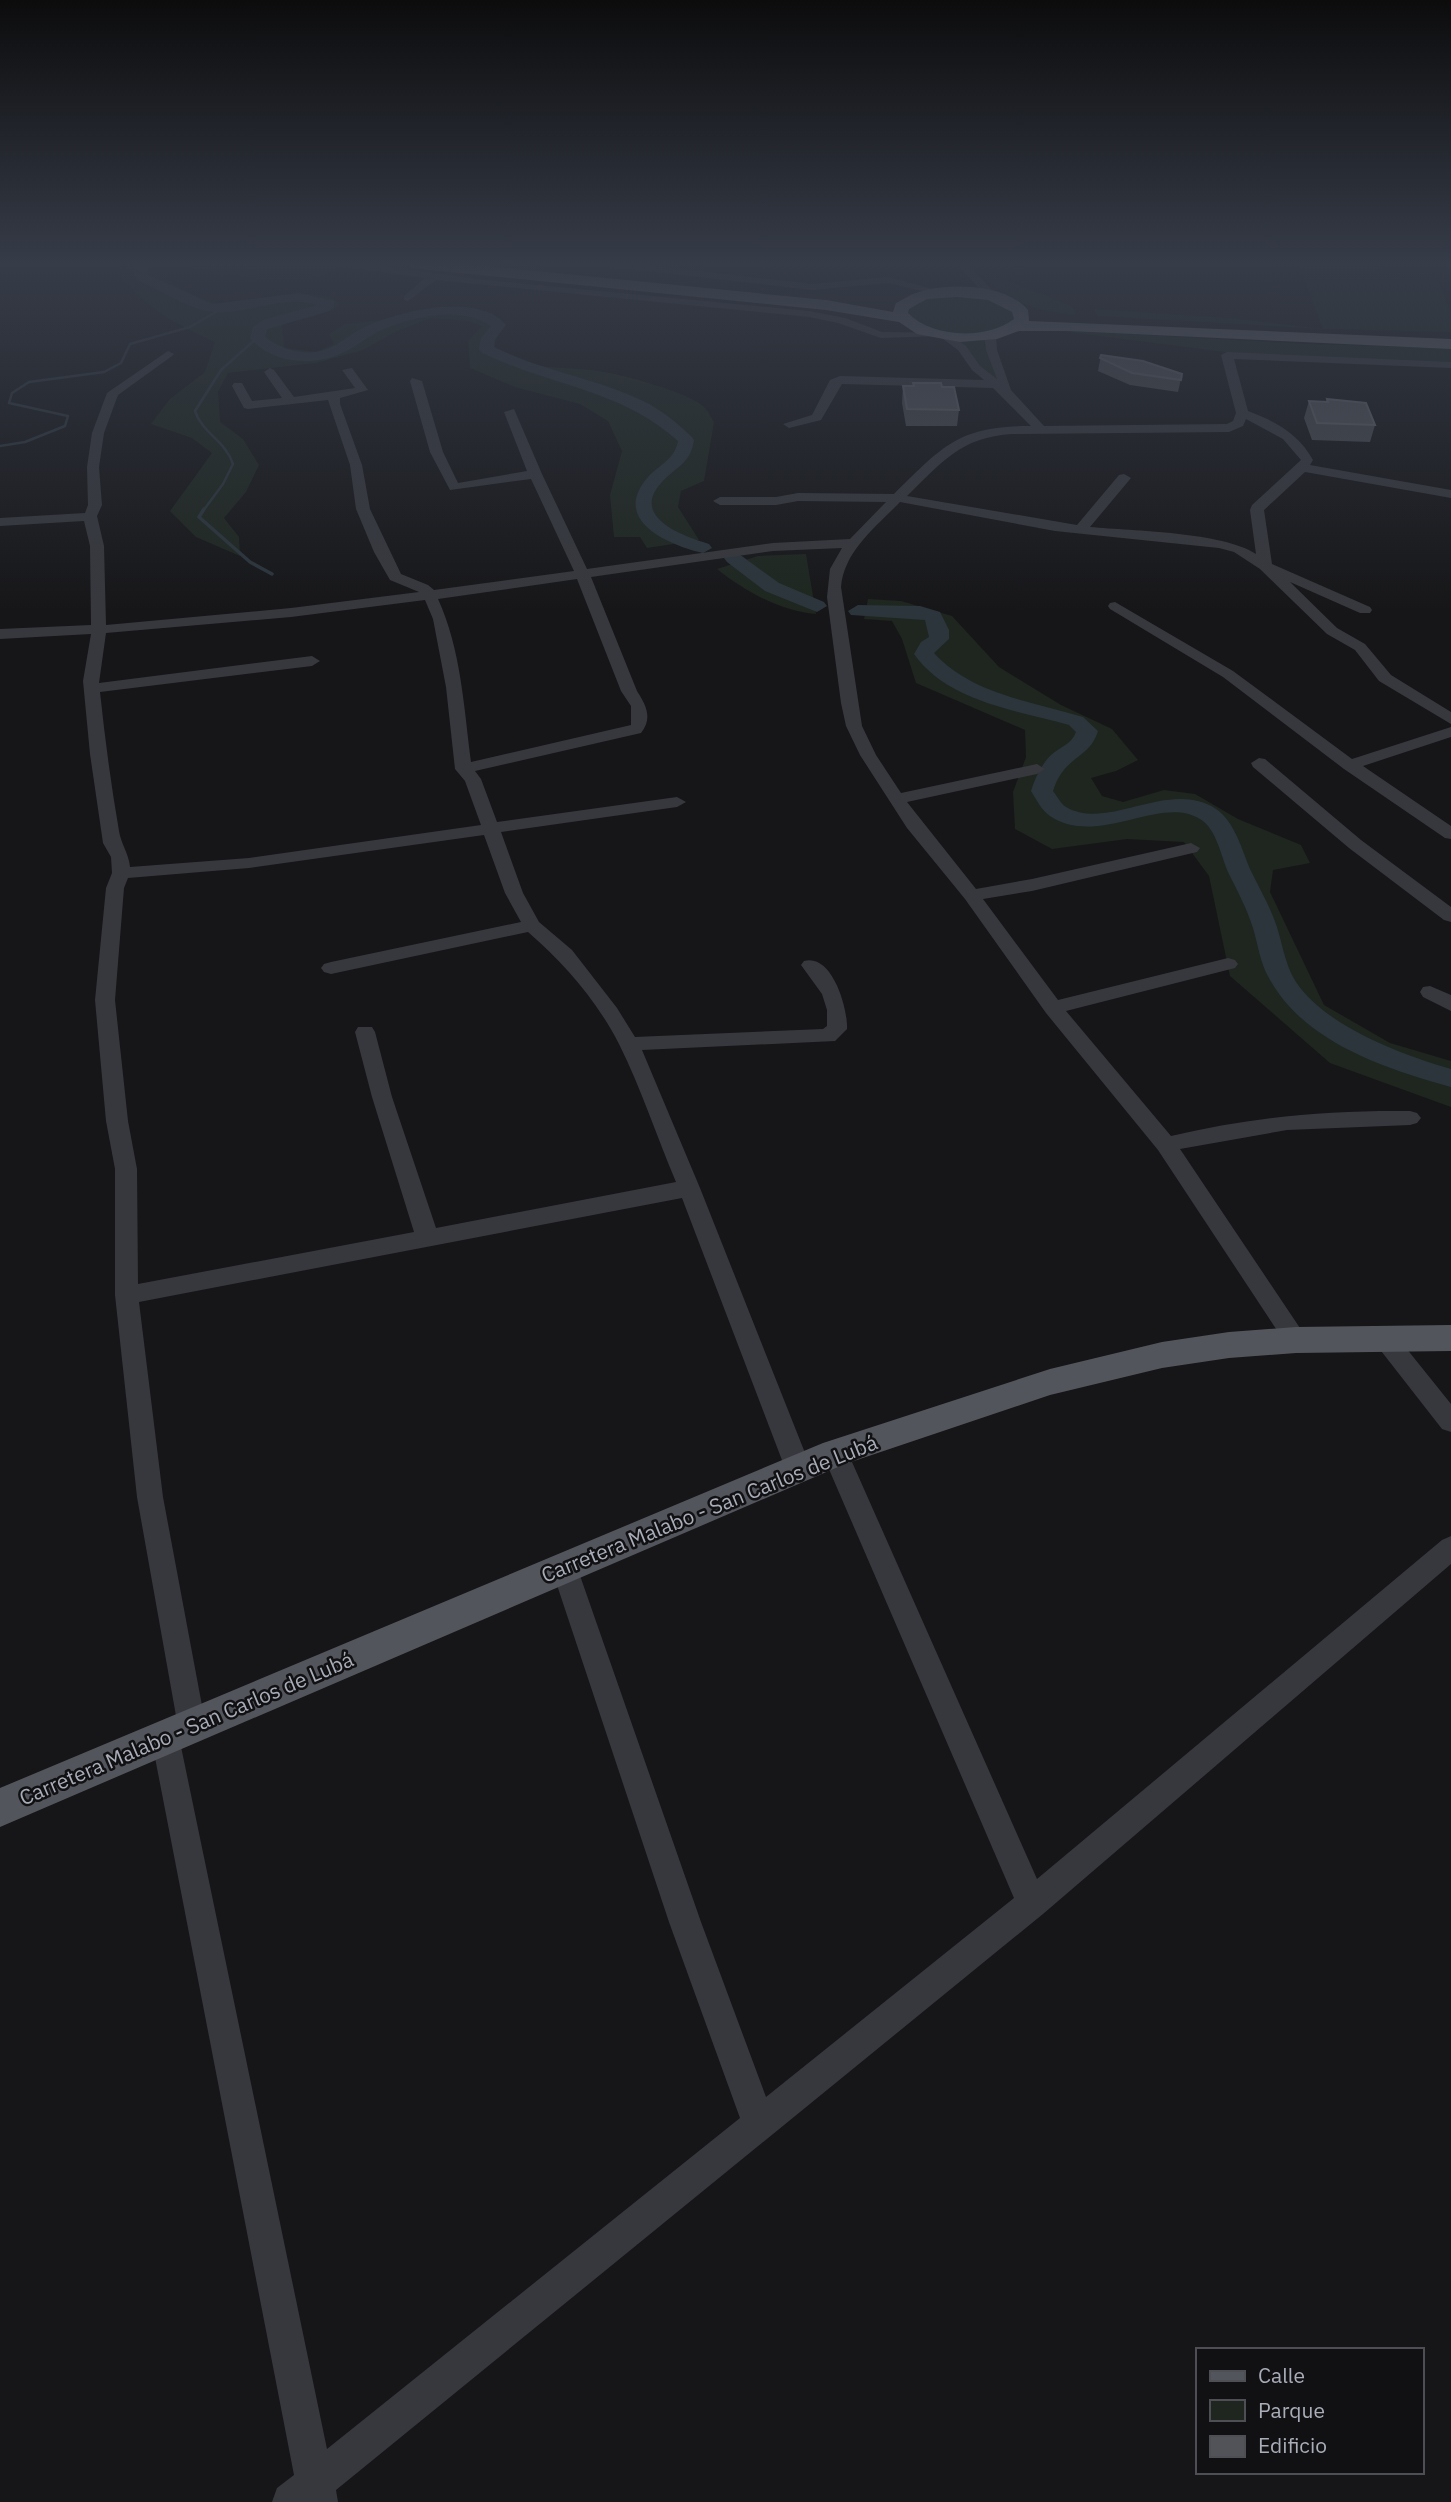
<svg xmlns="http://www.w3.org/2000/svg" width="1451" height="2502" font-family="'IBM Plex Sans',sans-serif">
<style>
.green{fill:#1e261f}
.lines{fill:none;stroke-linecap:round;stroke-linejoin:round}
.stream-far1{stroke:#2c353c;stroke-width:2.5}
.stream{stroke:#2c353c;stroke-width:3.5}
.river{fill:#2c353c;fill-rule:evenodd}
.minor{fill:#37383d;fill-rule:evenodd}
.major{fill:#53555c;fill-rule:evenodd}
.highway{fill:#63666e;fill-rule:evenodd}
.wall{fill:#47494d}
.building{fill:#525359;stroke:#5f6168;stroke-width:2}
.labels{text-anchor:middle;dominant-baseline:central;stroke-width:5;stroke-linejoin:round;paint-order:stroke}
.street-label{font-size:21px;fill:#a8adb8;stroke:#111113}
</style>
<rect width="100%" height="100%" fill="#161618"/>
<!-- green -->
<path class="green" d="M 128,263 L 160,263 L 151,268 C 166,281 199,300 218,303 C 249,308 312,279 340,304 L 332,311 L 286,319 L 282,325 L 284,348 L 316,352 L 334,344 L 329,334 L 345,324 L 382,320 L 430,310 L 458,308 L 492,313 L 504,324 L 495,342 L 495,353 C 531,372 567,365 605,372 C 626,376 692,393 705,408 C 709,412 711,418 714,422 L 704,481 L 681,491 L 678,507 L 699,540 L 647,548 L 640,537 L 614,537 L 610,495 L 622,451 L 608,421 L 580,404 L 515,387 L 470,368 L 468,341 L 482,326 L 467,321 L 431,318 L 395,332 L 363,350 L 316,363 L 228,373 L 218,392 L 220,422 L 243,439 L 259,465 L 246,492 L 224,518 L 239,537 L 240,556 L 196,537 L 170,511 L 212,453 L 192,438 L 151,424 L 170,399 L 205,372 L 215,342 C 176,324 150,311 122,278 Z
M 161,263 L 349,263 L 308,280 L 260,279 Z
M 1298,263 L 1366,263 L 1399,277 L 1438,279 L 1451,313 L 1451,332 L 1324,329 L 1097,316 L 1094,309 L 1229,318 L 1323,329 Z
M 983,271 L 1069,305 L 1074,309 L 1075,315 C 1031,310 1010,303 977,272 Z
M 933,296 L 984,297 L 1015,313 L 1014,320 C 988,345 937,333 909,318 L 907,311 L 911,305 Z
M 1053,330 L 1307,344 L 1451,348 L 1451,363 L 1323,359 L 1225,352 Z
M 954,339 L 988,339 L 984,344 L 1002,379 L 1001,384 L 990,377 Z
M 806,554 L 816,614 C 780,611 746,592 717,569 L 758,556 Z
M 868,599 L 901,601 L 952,616 L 999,667 L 1061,705 L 1112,729 L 1138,760 L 1116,771 L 1091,778 L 1102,796 L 1123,802 L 1164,790 L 1195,794 L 1238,819 L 1301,845 L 1310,863 L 1273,870 L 1270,892 L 1324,1005 L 1390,1043 L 1451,1061 L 1451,1107 L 1330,1063 L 1230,976 L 1209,876 L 1184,842 L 1127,839 L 1052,849 L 1015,829 L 1013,792 L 1026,757 L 1025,730 L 916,683 L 902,639 L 892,621 L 864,619 Z"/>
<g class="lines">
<!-- stream-far1 -->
<path class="stream-far1" d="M 0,446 L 25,442 L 65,426 L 68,416 L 9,403 L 12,393 L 29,382 L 104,372 L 121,363 L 130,344 L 190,327 L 221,309
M 203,511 L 223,484 L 233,464 C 225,440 202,433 195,411 L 221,370 L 257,338"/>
<!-- stream -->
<path class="stream" d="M 204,509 L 199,517 L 250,562 L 272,574"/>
<!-- river -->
<path class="river" d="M 139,263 L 153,263 L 147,270 L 148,275 L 212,304 L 299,293 L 334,301 L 334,307 L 327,312 L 267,329 L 265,337 C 280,348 296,354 315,352 C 334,350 347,336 363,328 C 397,311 478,291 506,325 L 495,339 L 494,347 C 542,371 595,378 643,401 C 662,410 677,423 692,437 L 694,440 C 691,463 677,466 662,482 C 629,517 683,536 709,544 L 712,548 L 703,553 C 668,545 610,520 648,477 C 659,465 675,459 678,441 C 619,388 549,386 481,352 L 479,349 L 481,338 L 491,326 C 460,304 408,318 377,332 C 365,338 356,347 344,352 C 315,367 272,364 250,338 L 253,327 L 263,320 L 317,305 C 283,294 248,315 213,312 C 192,311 158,289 137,280 L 133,270 Z
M 733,552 L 739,554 L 779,583 L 824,602 L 827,606 L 817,612 L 765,591 L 727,562 L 724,558 L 727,554 Z
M 858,605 L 920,606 L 940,612 L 949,630 L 949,639 L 934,653 C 971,694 1033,702 1083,717 L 1098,731 C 1089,760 1064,755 1053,791 C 1057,796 1061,804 1066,807 C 1109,832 1168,778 1216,809 C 1235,822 1242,850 1250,869 C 1259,888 1270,906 1277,927 C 1282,943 1285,962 1293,977 C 1319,1024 1402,1055 1451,1069 L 1451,1087 C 1386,1069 1303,1042 1269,978 C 1260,963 1258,944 1253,928 C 1247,909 1238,892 1229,874 C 1221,857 1217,829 1200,819 C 1161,794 1098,848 1050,816 C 1042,811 1036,799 1031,791 C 1035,778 1041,765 1051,755 C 1060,747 1072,744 1076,732 L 1069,725 C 1016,710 948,702 914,654 L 921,642 L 929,637 L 925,620 L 851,615 L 848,611 Z"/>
<!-- minor -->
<path class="minor" d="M 334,263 L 360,263 L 484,280 L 809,311 L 845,318 L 882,332 L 948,333 L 966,346 L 980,366 L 997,379 L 986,350 L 984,335 L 990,332 L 996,335 L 997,350 L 1011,390 L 1044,426 L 1227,424 L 1233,421 L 1236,413 L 1221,355 L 1227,352 L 1451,362 L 1451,368 L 1234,359 L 1248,411 C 1275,421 1299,434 1313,460 L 1310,465 L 1451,490 L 1451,498 L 1305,472 L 1264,510 L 1272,564 L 1370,607 L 1372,610 L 1370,613 L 1360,613 L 1290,582 L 1337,628 L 1365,644 L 1391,675 L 1451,712 L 1451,724 L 1379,681 L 1355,650 L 1327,634 L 1260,569 L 1234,552 L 1219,548 L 1055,531 L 900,502 C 876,527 844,551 841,587 L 862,726 L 876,755 L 901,793 L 1037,764 L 1045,769 L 1037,774 L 907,802 L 976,889 L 1032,879 L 1191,843 L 1200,848 L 1197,852 L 1032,891 L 983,899 L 1058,1000 L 1228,958 L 1235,960 L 1238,964 L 1235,968 L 1066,1011 L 1171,1136 C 1250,1117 1329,1110 1410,1111 L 1417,1113 L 1421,1118 L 1417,1123 L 1410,1125 L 1287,1130 L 1180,1149 L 1308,1340 L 1304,1347 L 1296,1350 L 1288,1347 L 1158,1150 L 1046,1013 L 965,899 L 907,828 L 860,755 L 846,726 L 841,703 L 827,597 L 830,569 L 842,548 L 773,551 L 591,577 L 637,691 C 646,705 653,718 641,733 L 475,771 L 481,779 L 497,822 L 677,797 L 686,802 L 677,807 L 501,832 L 523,893 L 539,922 L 572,950 L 617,1008 L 635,1037 L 823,1029 L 827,1026 L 827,1010 L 822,994 L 801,965 L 804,961 C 832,953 848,1008 847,1029 L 835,1041 L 642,1050 L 700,1188 L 811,1468 L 807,1476 L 798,1479 L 789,1476 L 785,1468 L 682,1198 L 139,1302 L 163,1497 L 206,1727 L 202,1737 L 192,1741 L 182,1737 L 178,1727 L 137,1497 L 115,1295 L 115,1169 L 106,1121 L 95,1000 L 106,888 L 112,873 L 111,857 L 103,843 L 90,754 L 83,681 L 91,634 L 0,639 L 0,629 L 91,625 L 90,546 L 84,521 L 0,526 L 0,518 L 85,513 L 88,505 L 87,467 L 92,433 L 107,393 L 168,351 L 174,354 L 172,356 L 118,395 L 104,433 L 99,467 L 102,505 L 97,516 L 104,546 L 106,625 L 291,608 L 419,592 L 390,580 L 374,552 L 356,509 L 350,465 L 328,400 L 248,409 L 244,408 L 232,386 L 234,383 L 242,383 L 252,401 L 282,398 L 264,372 L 270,368 L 274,370 L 294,397 L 355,388 L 342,370 L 352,368 L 368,390 L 340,398 L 340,404 L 362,465 L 370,509 L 401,574 L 428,585 L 434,590 L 574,571 L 531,479 L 450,490 L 430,452 L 410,381 L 412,378 L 422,381 L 443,452 L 458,483 L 527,471 L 504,412 L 514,409 L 542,474 L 587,569 L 773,543 L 850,539 L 886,502 L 798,501 L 776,505 L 720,505 L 713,501 L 720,497 L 776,497 L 798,493 L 894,494 C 943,446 958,426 1031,426 L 993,388 L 842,384 L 821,420 L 789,428 L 783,424 L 812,415 L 830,380 L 840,376 L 984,380 L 972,370 L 958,350 L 939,336 L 881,338 L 838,323 L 809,317 L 436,280 L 408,301 L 404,300 L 404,296 L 425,278 L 339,266 ZM 1246,419 L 1283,439 L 1301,460 L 1252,505 L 1250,510 L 1256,554 C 1223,532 1133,531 1090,527 L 1131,478 L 1124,474 L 1119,475 L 1077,525 L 907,496 C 942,462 961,437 1012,434 L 1229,432 L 1243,426 ZM 577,579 L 621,691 L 631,706 L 631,725 L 471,762 C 464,708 461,649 438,599 ZM 425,600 L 433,619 L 446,687 L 455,769 L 465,781 L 481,825 L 249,858 L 130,867 C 129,854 121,844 119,831 C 111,785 105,739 100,692 L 312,666 L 320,661 L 312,656 L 99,683 L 106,633 L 291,617 ZM 484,835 L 505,893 L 521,922 L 331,962 L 324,964 L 321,968 L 324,972 L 331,974 L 528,932 C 564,963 597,1001 619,1044 C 641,1088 657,1137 676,1182 L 436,1228 L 392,1097 L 375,1032 L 372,1027 L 358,1027 L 355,1032 L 372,1097 L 414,1232 L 138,1284 L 137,1169 L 128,1121 L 115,1000 L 124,888 L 128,878 L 249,868 Z
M 598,263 L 628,263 L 813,284 L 888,277 L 944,292 L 939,295 L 888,283 L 813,290 L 603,266 Z
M 956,263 L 966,263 L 996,294 L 996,298 L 988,298 Z
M 1115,602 L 1233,671 L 1352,759 L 1451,727 L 1451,737 L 1363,766 L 1451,826 L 1451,839 L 1445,838 L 1344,769 L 1223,677 L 1110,609 L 1108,606 L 1110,603 Z
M 1259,758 L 1265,759 L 1361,840 L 1451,907 L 1451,922 L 1444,920 L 1349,848 L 1253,767 L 1251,763 Z
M 1430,986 L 1451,995 L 1451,1011 L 1423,997 L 1420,992 L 1423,987 Z
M 1386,1330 L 1394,1333 L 1451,1404 L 1451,1432 L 1442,1429 L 1378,1347 L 1374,1340 L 1378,1333 Z
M 835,1442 L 844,1445 L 848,1453 L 1037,1879 L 1442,1540 L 1451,1536 L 1451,1564 L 1043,1914 L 336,2490 L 338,2502 L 272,2502 L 277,2488 L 294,2475 L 151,1737 L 155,1727 L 165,1723 L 175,1727 L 179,1737 L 327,2449 L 740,2118 L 669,1922 L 551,1567 L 555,1559 L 564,1555 L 573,1559 L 577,1567 L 701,1922 L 766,2097 L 1014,1898 L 822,1453 L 826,1445 Z"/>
<!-- major -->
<path class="major" d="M 1451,1325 L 1451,1351 L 1296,1353 L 1229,1358 L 1162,1368 L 1050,1395 L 845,1464 L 0,1827 L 0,1788 L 823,1443 L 1050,1369 L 1162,1342 L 1229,1332 L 1296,1327 Z"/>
<!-- highway -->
<path class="highway" d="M 405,263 L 454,263 L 826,300 L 893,312 L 896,303 C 904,299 913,293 922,291 C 952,283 1006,284 1028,310 L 1029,321 L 1451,339 L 1451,349 L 1069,331 L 1019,331 L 997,339 L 960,342 L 917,334 L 899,322 L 826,310 L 412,268 ZM 957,297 L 988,300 L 1012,312 L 1014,319 C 987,340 932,338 908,313 L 909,309 L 927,299 Z"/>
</g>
<!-- wall -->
<path class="wall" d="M 1101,355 L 1182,374 L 1178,392 L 1130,385 L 1098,371 Z
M 913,383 L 942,387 L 959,410 L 957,426 L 906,426 L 902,403 L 903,386 L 913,386 Z
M 1327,399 L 1375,425 L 1370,442 L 1312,440 L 1304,418 L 1309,401 L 1326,401 Z"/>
<!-- building -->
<path class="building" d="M 1101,355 L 1143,361 L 1182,374 L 1181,380 L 1132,373 L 1100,358 Z
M 913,383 L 941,383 L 942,387 L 954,387 L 959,410 L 907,409 L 903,386 L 914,386 Z
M 1327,399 L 1366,403 L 1375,425 L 1317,423 L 1309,401 L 1328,402 Z"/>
<!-- sky -->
<linearGradient id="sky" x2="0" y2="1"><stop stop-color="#0c0c0d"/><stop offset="0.43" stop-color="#363c48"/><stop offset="1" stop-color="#363c48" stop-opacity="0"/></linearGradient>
<rect width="1451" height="613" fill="url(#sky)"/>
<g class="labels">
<!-- street labels -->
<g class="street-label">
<text transform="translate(709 1508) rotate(-22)">Carretera Malabo - San Carlos de Lubá</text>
<text transform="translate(186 1728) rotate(-23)">Carretera Malabo - San Carlos de Lubá</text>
</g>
</g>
<!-- legend -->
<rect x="1196" y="2348" width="228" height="126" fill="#111113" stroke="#4d4f55" stroke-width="2"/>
<rect x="1210" y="2371" width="35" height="10" fill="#53555c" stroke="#4d4f55" stroke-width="2"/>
<text x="1258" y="2383" font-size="21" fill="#a8adb8">Calle</text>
<rect x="1210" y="2400" width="35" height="21" fill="#1e261f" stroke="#4d4f55" stroke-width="2"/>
<text x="1258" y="2418" font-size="21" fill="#a8adb8">Parque</text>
<rect x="1210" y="2436" width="35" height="21" fill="#525359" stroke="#4d4f55" stroke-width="2"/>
<text x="1258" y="2453" font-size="21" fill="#a8adb8">Edificio</text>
</svg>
